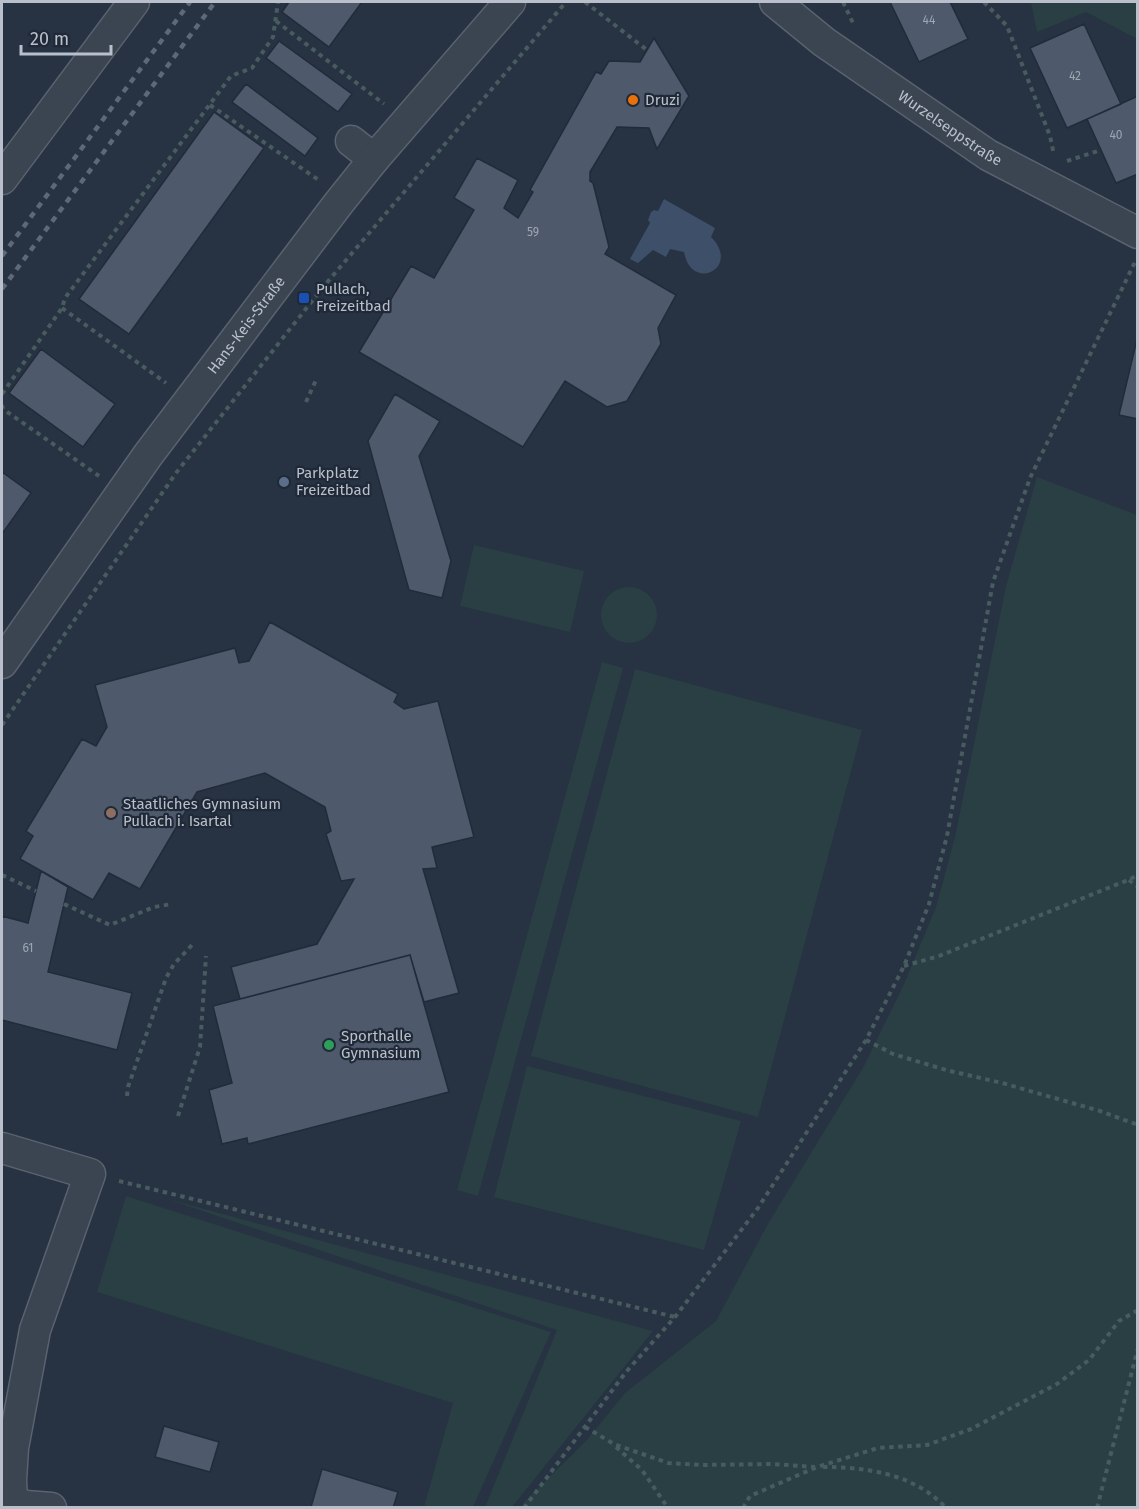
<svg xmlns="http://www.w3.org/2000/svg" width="1139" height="1509" font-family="'Fira Sans',sans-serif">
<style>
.green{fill:#293f43}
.water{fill:#3e4f6a}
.building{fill:#4e596b;stroke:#222b39;stroke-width:1.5}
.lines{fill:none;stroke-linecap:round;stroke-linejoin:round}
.minor-casing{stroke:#5a626f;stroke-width:33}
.path{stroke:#485c5f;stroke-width:4;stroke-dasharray:4.5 4.5;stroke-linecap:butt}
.minor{stroke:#3b4451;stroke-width:30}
.rail{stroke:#5e6878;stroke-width:4.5;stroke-dasharray:6 6;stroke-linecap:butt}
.food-dot{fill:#e8710a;stroke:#202937;stroke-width:2}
.transit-dot{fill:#1a4fb4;stroke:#202937;stroke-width:2}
.service-dot{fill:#5c6f8a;stroke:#202937;stroke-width:2}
.education-dot{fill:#8d6e63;stroke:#202937;stroke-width:2}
.leisure-dot{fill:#2e9e5b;stroke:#202937;stroke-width:2}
.labels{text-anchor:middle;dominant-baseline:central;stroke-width:4.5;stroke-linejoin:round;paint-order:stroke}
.number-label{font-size:12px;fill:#9ea6b3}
.poi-label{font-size:15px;fill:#b9c0cb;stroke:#202937;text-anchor:start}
.street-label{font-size:15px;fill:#b9c0cb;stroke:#202937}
</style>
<rect width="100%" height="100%" fill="#273242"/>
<!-- green -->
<path class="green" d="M 1031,2 L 1137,2 L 1137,39 L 1086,12 L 1037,32 Z
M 1037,477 L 1137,515 L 1137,1507 L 521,1507 L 524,1502 L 586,1441 L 625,1393 L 716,1321 L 769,1222 L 864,1066 L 904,984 L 936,907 L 955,837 L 1006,586 Z
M 474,545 L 584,571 L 570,632 L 460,606 Z
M601 615a28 28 0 1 1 56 0a28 28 0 1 1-56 0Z
M 602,662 L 623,668 L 478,1196 L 457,1190 Z
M 635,669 L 862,730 L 758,1117 L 531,1056 Z
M 527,1066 L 741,1121 L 704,1250 L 494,1197 Z
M 126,1196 L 551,1332 L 473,1507 L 424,1507 L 453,1403 L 97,1292 Z
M 164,1198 L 653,1331 L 512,1507 L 485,1507 L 557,1330 Z"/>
<!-- water -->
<path class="water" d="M 664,199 L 715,228 L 711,237 C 742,268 691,293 684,252 L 670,249 L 666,257 L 653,250 L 638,263 L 630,259 L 650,223 L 648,220 L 651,212 L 654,210 L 658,211 Z"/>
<!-- building -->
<path class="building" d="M 289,2 L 362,2 L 329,47 L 282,12 Z
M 890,2 L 950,2 L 968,39 L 919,62 Z
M 1084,24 L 1121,104 L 1067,128 L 1030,48 Z
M 654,38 L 689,96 L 657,149 L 649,128 L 617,127 L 590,172 L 590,181 L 593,183 L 609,247 L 605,254 L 676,295 L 658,328 L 661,344 L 627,401 L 607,407 L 565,381 L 523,447 L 359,352 L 411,266 L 434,278 L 474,210 L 454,198 L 477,158 L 518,180 L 504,208 L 518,218 L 533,192 L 530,190 L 596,72 L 601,74 L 609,61 L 640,62 Z
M 279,41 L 352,94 L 338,112 L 266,58 Z
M 246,84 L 318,138 L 305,156 L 232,102 Z
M 1138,96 L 1138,174 L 1116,183 L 1087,119 Z
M 214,112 L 264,148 L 129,334 L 79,299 Z
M 1138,335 L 1138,419 L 1119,415 Z
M 41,349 L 115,404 L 83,447 L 9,393 Z
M 395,394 L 440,421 L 419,456 L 451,561 L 442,598 L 409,590 L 368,441 Z
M 2,472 L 31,493 L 2,534 Z
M 270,622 L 398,694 L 394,702 L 404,709 L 438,701 L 474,837 L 432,847 L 437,868 L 423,869 L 459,993 L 424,1002 L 410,955 L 240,999 L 231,967 L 317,944 L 354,879 L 341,881 L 326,834 L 331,831 L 325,807 L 265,773 L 197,792 L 140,889 L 109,873 L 93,900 L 20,859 L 33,836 L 26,831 L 82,739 L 96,746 L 107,727 L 95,685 L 235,648 L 239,663 L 249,661 Z
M 41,871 L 68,887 L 48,972 L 132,993 L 117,1050 L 2,1020 L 2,916 L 28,923 Z
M 410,955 L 449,1092 L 248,1144 L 247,1138 L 222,1144 L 209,1090 L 232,1083 L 213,1006 Z
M 164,1426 L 219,1442 L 210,1472 L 155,1457 Z
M 322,1469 L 398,1492 L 393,1508 L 311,1507 Z"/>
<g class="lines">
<defs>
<g id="minor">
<path id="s1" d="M 775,2 L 824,42 L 988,155 L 1138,233"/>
<path d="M 351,141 L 374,159"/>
<path d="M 2,179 L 134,2"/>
<path id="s2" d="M 2,663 L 148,455 L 338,204 L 374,159 L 510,2"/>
<path d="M 2,1148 L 90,1174 L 35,1330 L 13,1448 L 11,1480 L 12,1502"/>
<path d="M 2,1499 L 26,1506 L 51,1508"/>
</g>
</defs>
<!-- minor casing -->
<use href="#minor" class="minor-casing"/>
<!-- path -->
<path class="path" d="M 585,2 L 647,50
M 843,2 L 853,23
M 984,2 L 1007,26 L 1050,136 L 1054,155
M 276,21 L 384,104
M 210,105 L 320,181
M 1067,161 L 1101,150
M 62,308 L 166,383
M 2,394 L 62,308 L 65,298 L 231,76 L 252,68 L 273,37 L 278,2
M 306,402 L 316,380
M 2,405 L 3,409 L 99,476
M 2,725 L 176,473 L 324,286 L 566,2
M 2,875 L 36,891
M 1129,880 L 1138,887
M 64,904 L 110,925 L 154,907 L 172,904
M 904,966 L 939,956 L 1128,880 L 1138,875
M 866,1040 L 893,1054 L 946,1070 L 1002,1083 L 1100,1111 L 1138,1125
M 127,1096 L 128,1087 L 166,978 L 174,964 L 193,944
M 178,1116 L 200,1047 L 206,956
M 119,1181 L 675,1317
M 585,1427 L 614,1444 L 668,1463 L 702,1465 L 773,1464 L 815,1467
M 616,1447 L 642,1470 L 668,1508
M 823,1467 C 866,1467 915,1474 946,1508
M 524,1508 L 626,1372 L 675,1317 L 758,1208 L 866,1040 L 904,966 L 929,904 L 947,836 L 993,582 L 1030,478 L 1135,262
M 743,1508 L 750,1496 L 817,1467 L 878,1448 L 927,1445 L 971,1429 L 1057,1384 L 1089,1360 L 1119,1321 L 1138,1310
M 1097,1508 L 1138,1348"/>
<!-- minor -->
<use href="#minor" class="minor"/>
<!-- rail -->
<path class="rail" d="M 2,256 L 190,2
M 2,289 L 215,2"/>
</g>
<!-- markers -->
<circle class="food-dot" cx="633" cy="100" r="6"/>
<rect class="transit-dot" x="298" y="292" width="12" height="12" rx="3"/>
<circle class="service-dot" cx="284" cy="482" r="6"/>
<circle class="education-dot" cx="111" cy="813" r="6"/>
<circle class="leisure-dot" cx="329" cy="1045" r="6"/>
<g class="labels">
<!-- number labels -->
<g class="number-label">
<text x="929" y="20">44</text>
<text x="1075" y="76">42</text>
<text x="1116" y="135">40</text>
<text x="533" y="232">59</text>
<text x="28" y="948">61</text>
</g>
<!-- poi labels -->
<g class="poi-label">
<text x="645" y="100">Druzi</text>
<text x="316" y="289">Pullach,<tspan x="316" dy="17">Freizeitbad</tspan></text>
<text x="296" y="473">Parkplatz<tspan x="296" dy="17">Freizeitbad</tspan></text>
<text x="123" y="804">Staatliches Gymnasium<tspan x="123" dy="17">Pullach i. Isartal</tspan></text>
<text x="341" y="1036">Sporthalle<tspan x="341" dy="17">Gymnasium</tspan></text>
</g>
<!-- street labels -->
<g class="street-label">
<text stroke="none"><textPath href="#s1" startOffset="216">Wurzelseppstraße</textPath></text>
<text stroke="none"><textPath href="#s2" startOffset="417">Hans-Keis-Straße</textPath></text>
</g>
</g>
<!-- border -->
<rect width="1139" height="1509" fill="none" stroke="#b9c0cb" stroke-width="6"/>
<!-- scale -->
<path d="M21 45v9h90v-9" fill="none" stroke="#b9c0cb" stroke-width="3"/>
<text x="30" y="45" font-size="18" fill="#b9c0cb" stroke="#202937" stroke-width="4.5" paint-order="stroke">20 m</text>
</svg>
